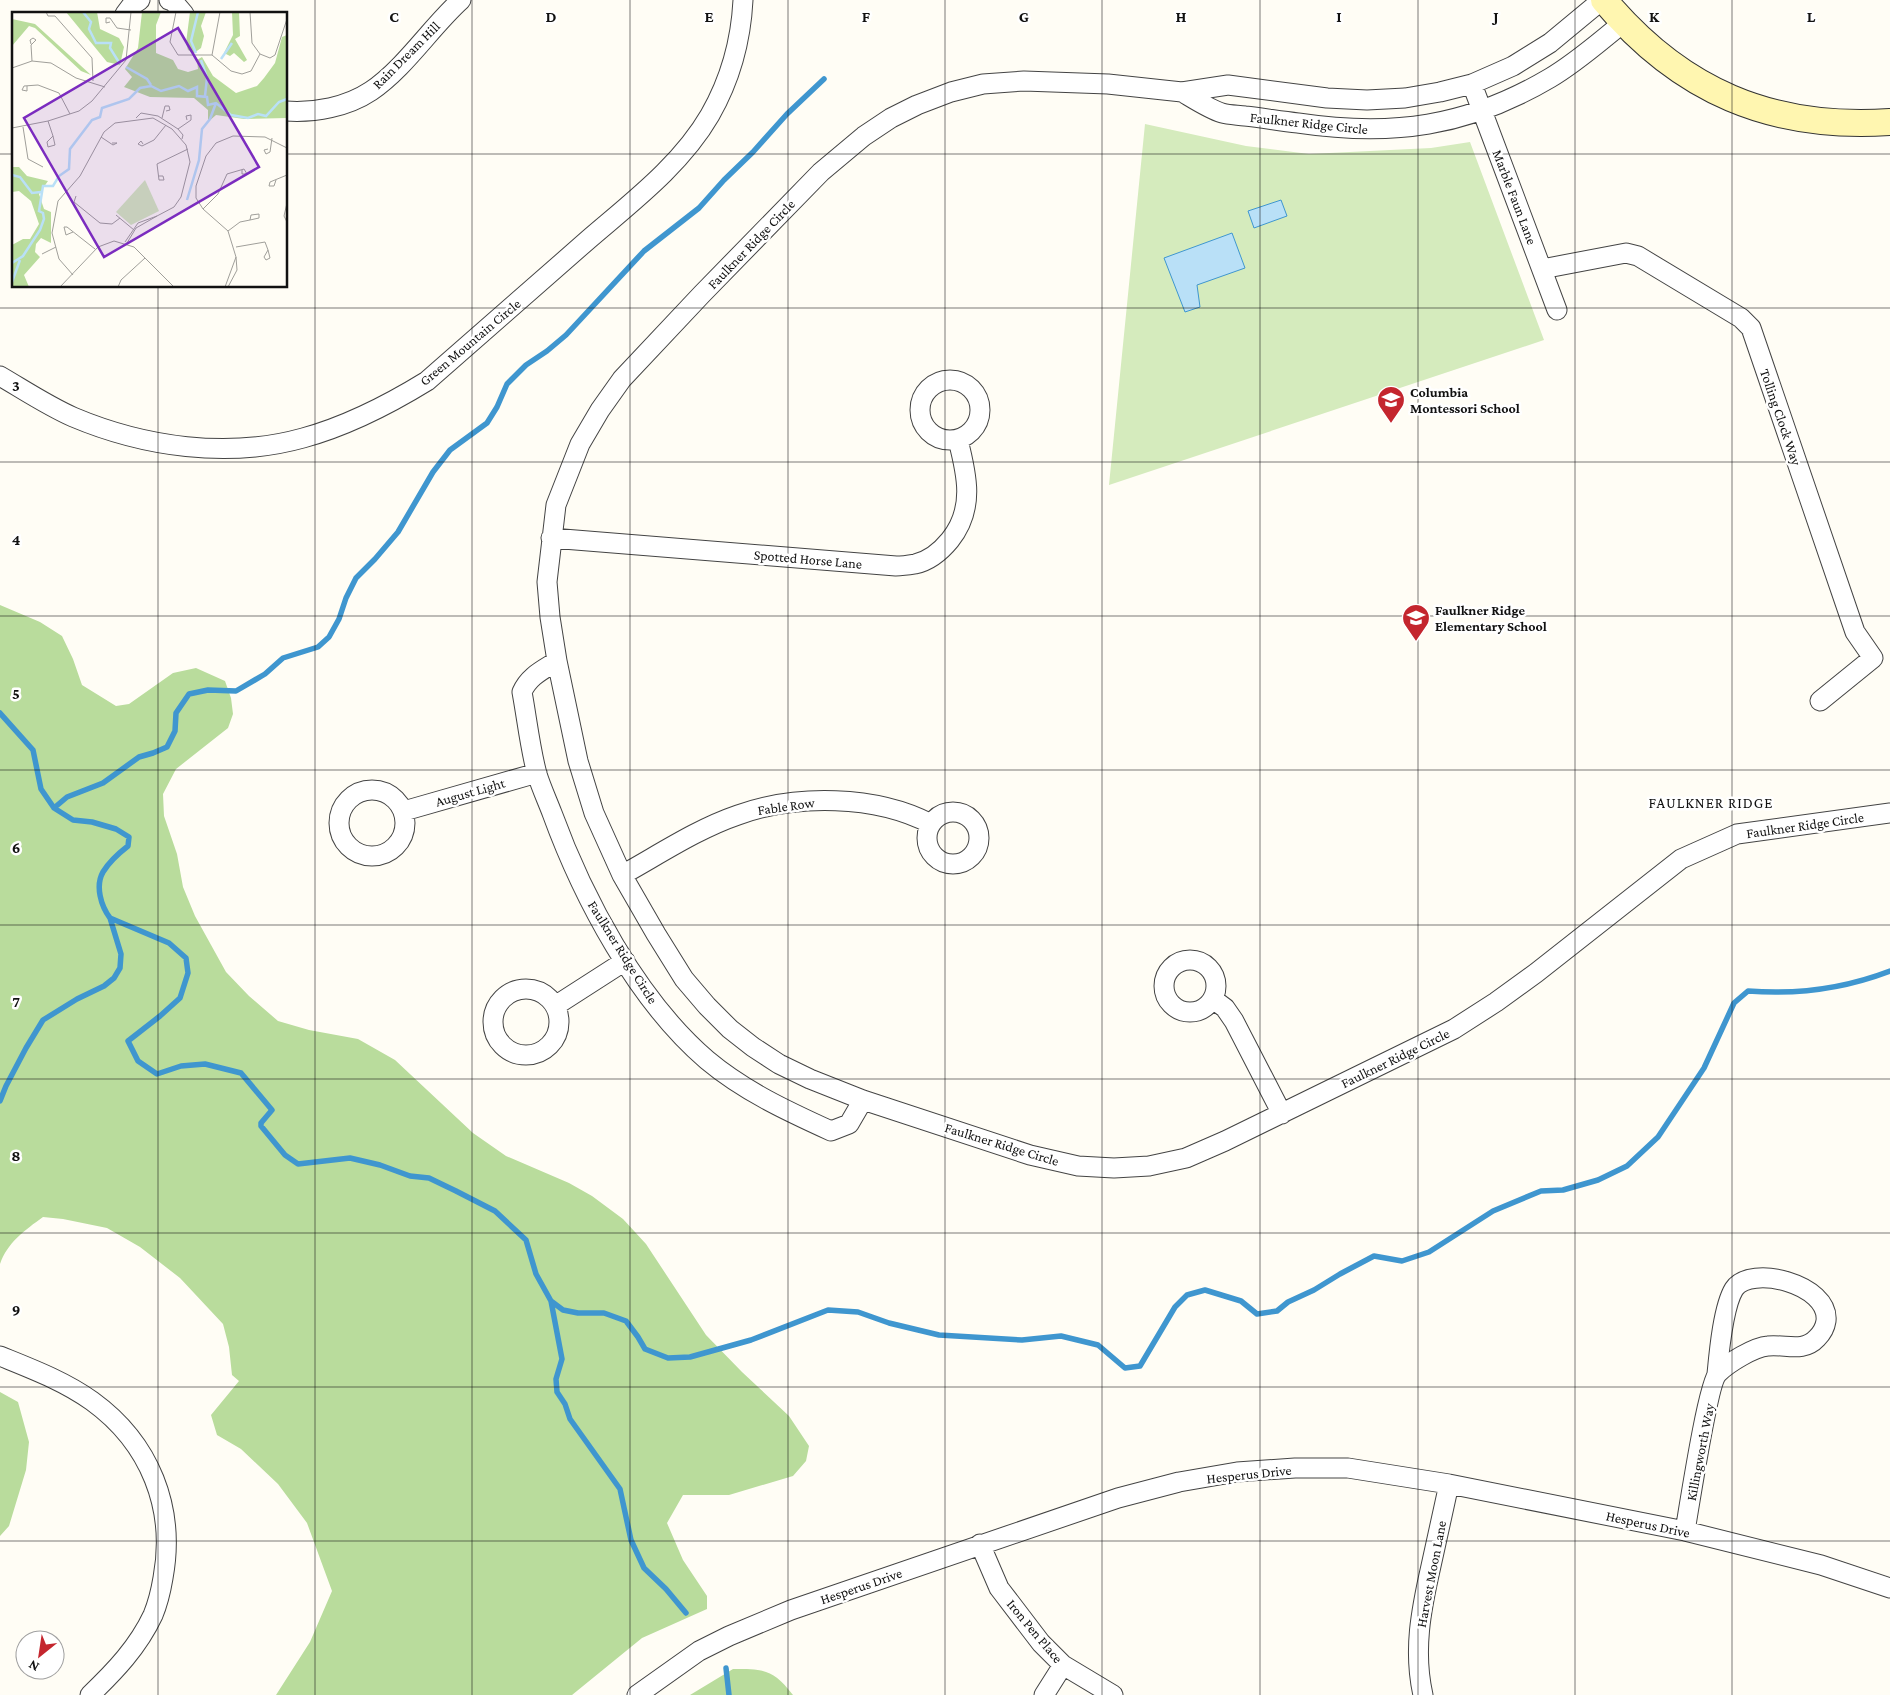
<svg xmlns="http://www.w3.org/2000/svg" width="1890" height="1695" font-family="'Crimson Pro',serif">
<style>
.green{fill:#d5ebbd}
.forest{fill:#b9dc9c}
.water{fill:#b9e0f7;stroke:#3f96cf}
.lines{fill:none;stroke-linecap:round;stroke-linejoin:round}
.stream{stroke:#3f96cf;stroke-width:5.5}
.street-casing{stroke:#444;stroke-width:21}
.secondary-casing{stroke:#333;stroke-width:28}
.street{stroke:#fff;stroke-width:19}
.secondary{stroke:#fff6b0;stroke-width:26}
.grid{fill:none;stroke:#111;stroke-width:1;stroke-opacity:0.55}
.labels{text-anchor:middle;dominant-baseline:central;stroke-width:5;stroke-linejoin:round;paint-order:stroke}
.street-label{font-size:14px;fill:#111;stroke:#fff}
.poi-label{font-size:14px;font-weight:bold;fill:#111;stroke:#fff;text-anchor:start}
.neighbourhood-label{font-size:15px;letter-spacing:1px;fill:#111;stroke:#fff}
.inset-river{fill:none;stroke:#b9e0f7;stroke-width:2.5}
.inset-road{fill:none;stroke:#a09f9a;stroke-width:1}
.view{fill:#7b2cbf;fill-opacity:0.15;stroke:#7b2cbf;stroke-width:2.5}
.inset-edge{fill:none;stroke:#111;stroke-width:2.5}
.grid-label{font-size:16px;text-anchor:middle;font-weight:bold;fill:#111;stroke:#fff;stroke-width:5;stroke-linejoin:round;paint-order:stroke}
</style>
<rect width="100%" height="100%" fill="#fffdf5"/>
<!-- green -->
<path class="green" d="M 1145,124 L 1246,146 L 1309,154 L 1431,148 L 1470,142 L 1544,340 L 1109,485 Z"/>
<!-- forest -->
<path class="forest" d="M 0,605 L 40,622 L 62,636 L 73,659 L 82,685 L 116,706 L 129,704 L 173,673 L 196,668 L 225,681 L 231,698 L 233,714 L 228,728 L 176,769 L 163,794 L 164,816 L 177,854 L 183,887 L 195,916 L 226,972 L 249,996 L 278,1021 L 309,1030 L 358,1039 L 395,1060 L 473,1133 L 506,1156 L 569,1183 L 592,1196 L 623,1219 L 646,1244 L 706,1335 L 742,1372 L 789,1416 L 809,1446 L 806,1461 L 793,1476 L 729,1495 L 683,1495 L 667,1523 L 683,1560 L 707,1596 L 707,1609 L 642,1638 L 572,1695 L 276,1695 L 310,1642 L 332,1591 L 307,1523 L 278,1484 L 241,1449 L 217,1435 L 211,1415 L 239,1381 L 232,1375 L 229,1347 L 223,1324 L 180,1278 L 140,1247 L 107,1228 L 63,1219 L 43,1217 C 25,1230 7,1243 0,1264 Z
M 0,1392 L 18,1402 L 29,1442 L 26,1470 L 9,1526 L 0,1536 Z
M 733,1669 C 764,1669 773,1669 793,1695 L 690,1695 Z"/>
<!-- water -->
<path class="water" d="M 1281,200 L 1287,216 L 1254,228 L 1248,211 Z
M 1232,233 L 1245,268 L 1197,285 L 1200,307 L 1185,312 L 1164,258 Z"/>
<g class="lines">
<!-- stream -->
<path class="stream" d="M 0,713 L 33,750 L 41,789 L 54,808 L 73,820 L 92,822 L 116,829 L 129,837 L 128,846 C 119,853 109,862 103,872 C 95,886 101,906 110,918 L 169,943 L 186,958 L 188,973 L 180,998 L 160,1016 L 128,1041 L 138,1061 L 157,1074 L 181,1066 L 205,1064 L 241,1073 L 272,1110 L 261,1123 L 261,1126 L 285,1155 L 298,1164 L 350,1158 L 380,1165 L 410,1176 L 429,1178 L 456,1191 L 495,1211 L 526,1240 L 536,1274 L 551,1301 L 563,1310 L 578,1313 L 604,1313 L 626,1321 L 638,1337 L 645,1349 L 668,1358 L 690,1357 L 751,1340 L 828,1310 L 858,1312 L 889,1323 L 939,1335 L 1022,1340 L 1061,1336 L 1098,1345 L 1125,1368 L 1140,1366 L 1175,1307 L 1187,1295 L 1205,1290 L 1241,1301 L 1257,1314 L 1277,1311 L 1288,1302 L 1314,1290 L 1340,1274 L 1374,1256 L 1402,1261 L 1429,1252 L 1493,1211 L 1541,1191 L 1563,1190 L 1598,1180 L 1627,1166 L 1658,1137 L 1704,1068 L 1734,1003 L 1748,991 C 1798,995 1843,989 1890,971
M 54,808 L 67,797 L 103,783 L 139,757 L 153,753 L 167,747 L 175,731 L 176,713 L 189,694 L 208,690 L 236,691 L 265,674 L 283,658 L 318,647 L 329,637 L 339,619 L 346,598 L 356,578 L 375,559 L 398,532 L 433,472 L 450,450 L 487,423 L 497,407 L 507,384 L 526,365 L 547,351 L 566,335 L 644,251 L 699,208 L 724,180 L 753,152 L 787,114 L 824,79
M 0,1101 L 6,1086 L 26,1048 L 43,1020 L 77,999 L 104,986 L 114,978 L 120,968 L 121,954 L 110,918
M 551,1301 L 562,1359 L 556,1379 L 557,1392 L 565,1404 L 570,1419 L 620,1489 L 631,1540 L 644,1568 L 666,1589 L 686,1613
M 726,1668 L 729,1695"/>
<defs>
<path id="street" d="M 169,0 L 173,1 L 184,14
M 1602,0 L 1550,43 L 1513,66 L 1472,84 L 1440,92 L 1405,98 L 1367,100 L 1327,98 L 1228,85 L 1182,92 C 1194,99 1209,109 1222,113 C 1229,115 1238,115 1245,116 C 1263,118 1280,121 1298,123 C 1392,137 1467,127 1550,78 C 1577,62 1599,42 1623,23
M 125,14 L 131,6 L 140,0
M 1472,84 L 1557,310
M 1182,92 L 1108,84 L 1024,81 L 983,84 L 951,92 L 917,105 L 891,118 L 864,136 L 821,172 L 702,294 L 622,379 L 600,410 L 580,444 L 556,505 L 547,582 L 550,617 L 557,661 L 578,761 L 594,813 L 622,875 L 656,934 L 684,979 L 707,1006 L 730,1029 L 753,1047 L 779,1064 L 810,1079 L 863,1100 L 1030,1155 L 1078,1166 L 1114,1168 L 1149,1166 L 1186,1158 L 1225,1141 L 1454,1029 L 1496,1002 L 1536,973 L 1681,859 L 1737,834 L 1890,813
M 286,111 C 315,113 347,107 371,91 C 405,68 431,27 461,0
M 1542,269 L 1626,253 L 1638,256 L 1741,318 L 1751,328 L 1855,632 L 1873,658 L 1820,701
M 0,376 C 24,390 48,406 73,417 C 144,447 228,459 303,438 C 347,426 388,405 427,381 C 481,334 535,287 589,239 C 632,202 681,165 710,115 C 730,80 741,40 743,0
M920 410a30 30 0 1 1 60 0a30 30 0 1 1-60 0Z
M 551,538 L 896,566 C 902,566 909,565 915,564 C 929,561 941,551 950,540 C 975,509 967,475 958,440
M 557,661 C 543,670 529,676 522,692 C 527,719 530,748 537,774 C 541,787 547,800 552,813 C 583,898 637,1000 707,1060 C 744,1091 787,1111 831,1131 L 849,1124 L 863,1100
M339 823a33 33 0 1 1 66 0a33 33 0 1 1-66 0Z
M 404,811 L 537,773
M927 838a26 26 0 1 1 52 0a26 26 0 1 1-52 0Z
M 622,875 C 660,854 697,829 738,815 C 796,794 876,795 931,824
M1164 986a26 26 0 1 1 52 0a26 26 0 1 1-52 0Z
M493 1022a33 33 0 1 1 66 0a33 33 0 1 1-66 0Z
M 1213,999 L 1225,1008 L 1234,1021 L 1282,1114
M 555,1006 L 625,961
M 0,1356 C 32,1369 64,1381 92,1401 C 150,1443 176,1508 163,1578 C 161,1590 158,1603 153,1615 C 138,1647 115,1671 90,1695
M 1685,1531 C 1689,1508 1708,1383 1718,1373 C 1728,1363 1754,1347 1768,1346 C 1786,1344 1803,1353 1817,1338 C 1822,1333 1825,1328 1826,1321 C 1830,1284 1750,1264 1734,1289 C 1723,1307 1719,1353 1717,1374
M 980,1544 L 999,1588 L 1041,1643 L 1063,1665 L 1113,1695
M 637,1695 L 699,1651 L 729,1636 L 791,1610 L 1118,1498 L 1179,1482 L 1237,1472 L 1295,1468 L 1348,1468 L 1449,1484 L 1685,1531 L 1821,1565 L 1890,1588
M 1044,1695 L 1063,1665
M 1423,1695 C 1413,1651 1421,1610 1431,1566 C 1437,1539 1443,1512 1449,1484"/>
<path id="secondary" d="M 1604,0 C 1680,91 1771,130 1890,122"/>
</defs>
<!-- street casing -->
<use href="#street" class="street-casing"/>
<!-- secondary casing -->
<use href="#secondary" class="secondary-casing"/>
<!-- street -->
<use href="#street" class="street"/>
<!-- secondary -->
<use href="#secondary" class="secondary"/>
</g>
<!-- grid -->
<path class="grid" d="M 158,0 L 158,14M 315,0 L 315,1695M 472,0 L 472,1695M 630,0 L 630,1695M 788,0 L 788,1695M 945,0 L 945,1695M 1102,0 L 1102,1695M 1260,0 L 1260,1695M 1418,0 L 1418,1695M 1575,0 L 1575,1695M 1732,0 L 1732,1695M 0,154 L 14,154M 286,154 L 1890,154M 158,286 L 158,1695M 0,308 L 1890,308M 0,462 L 1890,462M 0,616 L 1890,616M 0,770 L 1890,770M 0,925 L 1890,925M 0,1079 L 1890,1079M 0,1233 L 1890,1233M 0,1387 L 1890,1387M 0,1541 L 1890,1541"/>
<!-- icons -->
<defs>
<symbol id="school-pin" viewBox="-11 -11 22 30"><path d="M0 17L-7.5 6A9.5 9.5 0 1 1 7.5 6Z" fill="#c4262e" stroke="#fff"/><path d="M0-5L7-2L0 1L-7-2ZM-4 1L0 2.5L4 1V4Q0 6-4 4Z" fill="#fff"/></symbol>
</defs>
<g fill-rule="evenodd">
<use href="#school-pin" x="1375" y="384" width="32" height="43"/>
<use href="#school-pin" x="1400" y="602" width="32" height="43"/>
</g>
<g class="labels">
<!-- street labels -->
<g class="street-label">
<text transform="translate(406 55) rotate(-45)">Rain Dream Hill</text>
<text transform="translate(1309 123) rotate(6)">Faulkner Ridge Circle</text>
<text transform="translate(1515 197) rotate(69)">Marble Faun Lane</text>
<text transform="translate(751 244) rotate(-46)">Faulkner Ridge Circle</text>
<text transform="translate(470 342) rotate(-40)">Green Mountain Circle</text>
<text transform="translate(1781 417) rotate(71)">Tolling Clock Way</text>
<text transform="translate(808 559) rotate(5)">Spotted Horse Lane</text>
<text transform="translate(470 792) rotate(-16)">August Light</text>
<text transform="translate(786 806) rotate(-8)">Fable Row</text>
<text transform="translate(1805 825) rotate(-8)">Faulkner Ridge Circle</text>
<text transform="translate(623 952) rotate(58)">Faulkner Ridge Circle</text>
<text transform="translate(1395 1058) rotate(-26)">Faulkner Ridge Circle</text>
<text transform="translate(1002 1144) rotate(17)">Faulkner Ridge Circle</text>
<text transform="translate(1700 1452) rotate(-79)">Killingworth Way</text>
<text transform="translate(1249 1474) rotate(-6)">Hesperus Drive</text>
<text transform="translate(1648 1524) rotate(12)">Hesperus Drive</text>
<text transform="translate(1431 1574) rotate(-79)">Harvest Moon Lane</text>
<text transform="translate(861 1586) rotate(-19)">Hesperus Drive</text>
<text transform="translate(1035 1631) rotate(50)">Iron Pen Place</text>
</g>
<!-- poi labels -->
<g class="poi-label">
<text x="1410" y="392">Columbia<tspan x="1410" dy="16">Montessori School</tspan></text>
<text x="1435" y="610">Faulkner Ridge<tspan x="1435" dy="16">Elementary School</tspan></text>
</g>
<!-- neighbourhood labels -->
<g class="neighbourhood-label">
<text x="1711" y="803">FAULKNER RIDGE</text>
</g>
</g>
<!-- overview -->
<g transform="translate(12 12)">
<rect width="275" height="275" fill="#fffdf5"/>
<path d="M 133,168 L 147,199 L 119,213 L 104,200 Z" fill="#d5ebbd"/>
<path d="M 54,0 L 85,0 L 88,17 L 107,26 L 112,35 L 108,53 L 95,50 ZM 130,0 L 149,0 L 144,13 L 144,41 L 161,48 L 166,57 L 176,60 L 186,57 L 185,48 L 190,45 L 201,64 L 224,81 L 245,74 L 252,66 L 263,51 L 270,25 L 275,23 L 275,106 L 232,107 L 204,103 L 196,110 L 196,98 L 182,86 L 138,85 L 112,75 L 120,65 L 113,57 L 126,36 ZM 178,0 L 194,0 L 189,14 L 192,24 L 189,36 L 182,41 L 176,38 L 174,31 ZM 220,0 L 227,0 L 228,24 L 223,27 L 235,48 L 232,50 L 222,41 L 218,44 L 212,41 L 221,23 ZM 0,7 L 23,12 L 79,63 L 69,59 L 23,16 L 17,14 L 0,34 ZM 0,155 L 7,155 L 15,164 L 36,169 L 27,182 L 32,197 L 39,200 L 39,231 L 29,226 L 24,232 L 23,240 L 28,245 L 12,263 L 17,275 L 0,275 L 0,233 L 11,227 L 18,227 L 27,212 L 19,189 L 7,179 L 0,180 Z" fill="#b9dc9c"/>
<path class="inset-river" d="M 71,0 L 79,10 L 77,17 L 84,31 L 99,31 L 98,36 L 108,52M 184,41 L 179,29 L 186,0M 209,47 L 220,31M 189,48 L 195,66 L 193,84M 114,55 L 135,67 L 139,73M 0,163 L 8,165 L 20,181 L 29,180M 175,188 L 187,148 L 190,117 L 198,107 L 204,91M 0,251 L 11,244 L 28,218 L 32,207 L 31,201 L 27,199 L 31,174 L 41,174 L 47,164 L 57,157 L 58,137 L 80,108 L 88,105 L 90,96 L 117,87 L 128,76 L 139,74 L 149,79 L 167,74 L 176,79 L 185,75 L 185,84 L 195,85 L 196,93 L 204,91 L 219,103 L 236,106 L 246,102 L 254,104 L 267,90 L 275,87M 0,270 L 8,248"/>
<path class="inset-road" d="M 34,0 L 36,4 L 43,4 L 80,46 L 81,69M 164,0 L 158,30 L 166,43 L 200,43 L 219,59 L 230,62 L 239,59 L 248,42M 238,0 L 240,31 L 248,42 L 258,46 L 263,43 L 275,7M 98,10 L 94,11 L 94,6 L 98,6 L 105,16 L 119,18M 19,32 L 18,28 L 21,26 L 24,28 L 19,33 L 20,49M 200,43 L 208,0M 0,56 L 20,49 L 39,51 L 64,66 L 93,75M 15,74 L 15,79 L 10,78 L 12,74 L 26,73 L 47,81 L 58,102M 124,106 L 129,101 L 146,104 L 166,117 L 171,123 L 170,127M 150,106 L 153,94 L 157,94 L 158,98 L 154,99M 36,109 L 41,124 L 35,130 L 36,135 L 43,133 L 41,124M 11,115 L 16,147 L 31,155M 0,116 L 36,109 L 67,99 L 80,89 L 114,48 L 119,0M 166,117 L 179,108 L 179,103 L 174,104 L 175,108M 89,125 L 101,133 L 105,131 L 100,131M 131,132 L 129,129 L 126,132 L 130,134 L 142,128 L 154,113M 256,137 L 252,138 L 254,142 L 258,140 L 260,126M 147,164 L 151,164 L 152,168 L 147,168 L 145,152 L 176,137M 264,168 L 262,174 L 257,174 L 258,170 L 275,163M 64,184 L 62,190 L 88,211 L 100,212 L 108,206M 275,191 L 272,204 L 275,210M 191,197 L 206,182 L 215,162 L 232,157 L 235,162 L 230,162 L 230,158M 104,203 L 122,218M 216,219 L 228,210 L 238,208 L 239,203 L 247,202 L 247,206 L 238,208M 61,220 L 54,223 L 52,215 L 55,215 L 83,237M 113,230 L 126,211 L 145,204 L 124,216 L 115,231M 224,235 L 253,230 L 256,238 L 252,245 L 254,248 L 258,246 L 256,238M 30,242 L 44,235M 224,245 L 216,219 L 191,197 L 184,186 L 184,174 L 194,144 L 204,131 L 221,124 L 253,125 L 275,136M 61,263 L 47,247 L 40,221 L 46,189 L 68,164 L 92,120 L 103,111 L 141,106 L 160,117 L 174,133 L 178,150 L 169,185 L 162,195 L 145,204M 48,275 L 86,235 L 102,229 L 122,235 L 162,275M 106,275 L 109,268 L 133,246M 213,275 L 224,245 L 225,258 L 216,275"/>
<path class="view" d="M 166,16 L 247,155 L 92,245 L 12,106 Z"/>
<rect width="275" height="275" class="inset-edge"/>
</g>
<g class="grid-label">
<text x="394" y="22">C</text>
<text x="551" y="22">D</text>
<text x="709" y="22">E</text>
<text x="866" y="22">F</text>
<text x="1024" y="22">G</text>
<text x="1181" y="22">H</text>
<text x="1339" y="22">I</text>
<text x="1496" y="22">J</text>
<text x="1654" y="22">K</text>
<text x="1811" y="22">L</text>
<text x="16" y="391">3</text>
<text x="16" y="545">4</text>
<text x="16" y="699">5</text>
<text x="16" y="853">6</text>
<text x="16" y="1007">7</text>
<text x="16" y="1161">8</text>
<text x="16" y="1315">9</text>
</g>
<!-- north arrow -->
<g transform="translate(40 1655) rotate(210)"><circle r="24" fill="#ffffff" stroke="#a0a0a0"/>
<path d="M0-4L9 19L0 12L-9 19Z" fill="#c4262e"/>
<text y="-8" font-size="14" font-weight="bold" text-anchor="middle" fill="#111111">N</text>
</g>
</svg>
